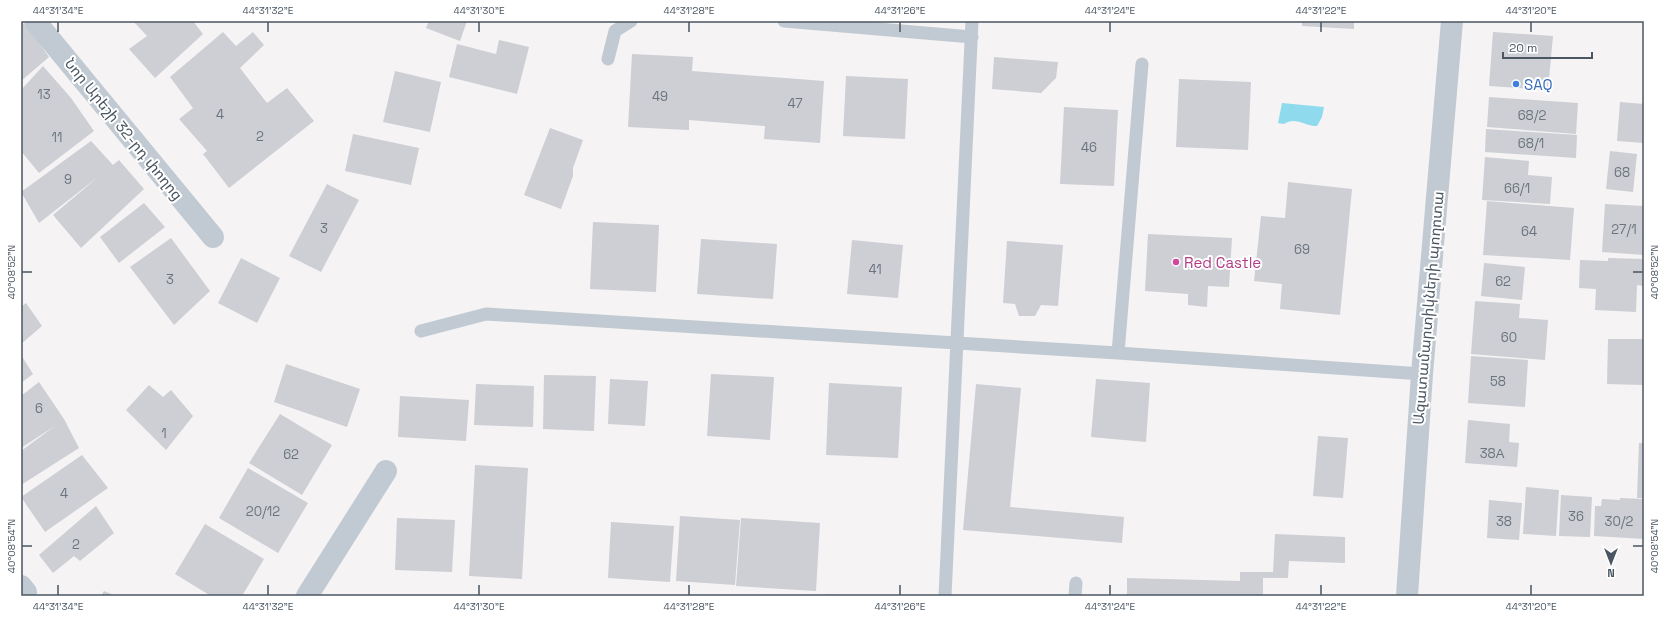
<svg xmlns="http://www.w3.org/2000/svg" width="1665" height="617" font-family="'Space Grotesk','Noto Sans Armenian',sans-serif">
<style>
.water{fill:#90daee}
.building{fill:#cdcfd5}
.lines{fill:none;stroke-linecap:round;stroke-linejoin:round}
.service{stroke:#c1cad2;stroke-width:13}
.minor{stroke:#c1cad2;stroke-width:22}
.tertiary{stroke:#c1cad2;stroke-width:22}
.ticks{fill:none;stroke:#4a5661;stroke-width:1.5}
.shop-dot{fill:#3f7fe0;stroke:#fff;stroke-width:1.5}
.hotel-dot{fill:#d1479c;stroke:#fff;stroke-width:1.5}
.labels{text-anchor:middle;dominant-baseline:central;stroke-width:4;stroke-linejoin:round;paint-order:stroke}
.number-label{font-size:13px;fill:#6b747e}
.shop-label{font-size:15px;fill:#366cbe;stroke:#fff;text-anchor:start}
.street-label{font-size:15px;fill:#4a5661;stroke:#fff}
.hotel-label{font-size:15px;fill:#b23c85;stroke:#fff;text-anchor:start}
.neatline{fill:none;stroke:#4a5661;stroke-width:1.5}
.ticks-label{font-size:10px;text-anchor:middle;fill:#4a5661}
</style>
<rect width="100%" height="100%" fill="#f5f3f3"/>
<!-- water -->
<path class="water" d="M 1282,103 L 1324,107 L 1322,117 L 1317,126 C 1304,126 1295,116 1284,124 L 1278,123 Z"/>
<!-- building -->
<path class="building" d="M 21,21 L 31,31 L 49,57 L 21,81 Z
M 133,21 L 193,21 L 203,34 L 155,78 L 129,49 L 147,36 Z
M 429,21 L 467,21 L 460,41 L 426,28 Z
M 1302,21 L 1354,21 L 1354,29 L 1302,26 Z
M 223,32 L 236,46 L 253,32 L 264,45 L 240,68 L 267,103 L 287,88 L 314,121 L 229,188 L 203,154 L 207,151 L 179,119 L 193,108 L 170,77 Z
M 1493,32 L 1553,36 L 1548,90 L 1489,86 Z
M 499,40 L 529,47 L 517,94 L 449,77 L 457,44 L 496,54 Z
M 632,54 L 693,57 L 692,71 L 824,81 L 820,143 L 764,139 L 765,126 L 689,120 L 689,130 L 628,127 Z
M 994,57 L 1058,62 L 1056,78 L 1041,93 L 992,89 Z
M 43,66 L 71,98 L 94,131 L 39,173 L 21,151 L 21,90 Z
M 395,71 L 441,82 L 430,132 L 383,122 Z
M 846,76 L 908,79 L 905,139 L 843,136 Z
M 1179,79 L 1251,82 L 1248,150 L 1176,147 Z
M 1489,97 L 1578,103 L 1576,134 L 1487,127 Z
M 1620,102 L 1644,104 L 1644,143 L 1617,141 Z
M 1064,107 L 1118,110 L 1114,186 L 1060,184 Z
M 550,128 L 583,140 L 573,168 L 573,176 L 561,209 L 524,195 Z
M 1486,129 L 1577,135 L 1576,158 L 1485,152 Z
M 353,134 L 419,148 L 411,185 L 345,171 Z
M 91,141 L 113,165 L 119,160 L 144,189 L 81,248 L 53,215 L 98,177 L 39,223 L 21,192 Z
M 1610,151 L 1637,154 L 1633,192 L 1606,189 Z
M 1485,157 L 1529,161 L 1528,175 L 1552,177 L 1550,204 L 1482,200 Z
M 1288,182 L 1352,189 L 1340,315 L 1280,309 L 1282,284 L 1254,281 L 1261,216 L 1285,218 Z
M 327,184 L 359,200 L 321,272 L 289,256 Z
M 1487,201 L 1574,208 L 1570,260 L 1483,255 Z
M 144,203 L 165,227 L 119,263 L 100,237 Z
M 1605,204 L 1644,206 L 1644,255 L 1602,252 Z
M 593,222 L 659,225 L 656,292 L 590,289 Z
M 1148,234 L 1232,238 L 1229,287 L 1208,286 L 1207,307 L 1188,305 L 1188,294 L 1145,291 Z
M 171,238 L 210,291 L 174,325 L 130,267 Z
M 701,239 L 777,244 L 773,299 L 697,294 Z
M 852,240 L 903,245 L 898,298 L 847,294 Z
M 1007,241 L 1063,245 L 1058,306 L 1041,305 L 1035,316 L 1019,316 L 1015,304 L 1003,303 Z
M 241,258 L 280,278 L 257,323 L 218,303 Z
M 1608,258 L 1644,259 L 1644,286 L 1637,285 L 1636,312 L 1595,310 L 1596,289 L 1579,288 L 1580,260 L 1608,261 Z
M 1484,263 L 1525,267 L 1522,300 L 1481,296 Z
M 1475,301 L 1520,304 L 1519,318 L 1548,320 L 1545,360 L 1471,354 Z
M 26,303 L 42,326 L 21,344 L 21,307 Z
M 1608,339 L 1644,339 L 1644,385 L 1607,384 Z
M 21,355 L 33,374 L 21,383 Z
M 1471,356 L 1528,360 L 1525,407 L 1468,403 Z
M 286,364 L 360,389 L 347,427 L 274,402 Z
M 711,374 L 774,377 L 770,440 L 707,436 Z
M 544,375 L 596,376 L 594,431 L 543,429 Z
M 610,379 L 648,381 L 645,426 L 608,424 Z
M 1096,379 L 1150,383 L 1146,442 L 1091,437 Z
M 39,382 L 64,419 L 79,448 L 21,485 L 21,451 L 55,426 L 21,448 L 21,396 Z
M 829,383 L 902,387 L 898,458 L 826,455 Z
M 476,384 L 534,386 L 533,427 L 474,425 Z
M 976,384 L 1021,388 L 1010,507 L 1124,517 L 1122,543 L 963,530 Z
M 149,385 L 163,397 L 171,390 L 193,416 L 166,450 L 126,410 Z
M 400,396 L 469,400 L 466,441 L 398,437 Z
M 280,414 L 332,445 L 302,495 L 249,463 Z
M 1468,420 L 1510,424 L 1509,442 L 1519,443 L 1517,467 L 1465,463 Z
M 1318,436 L 1348,438 L 1343,498 L 1313,496 Z
M 1639,443 L 1644,443 L 1644,498 L 1637,498 Z
M 82,455 L 108,488 L 45,532 L 21,497 Z
M 475,465 L 528,468 L 522,579 L 469,576 Z
M 248,468 L 308,503 L 278,553 L 219,518 Z
M 1526,487 L 1559,490 L 1556,536 L 1523,534 Z
M 1561,495 L 1592,497 L 1590,537 L 1559,536 Z
M 1620,498 L 1644,499 L 1644,539 L 1594,536 L 1595,506 L 1601,506 L 1602,499 L 1620,500 Z
M 1489,500 L 1522,503 L 1519,540 L 1487,538 Z
M 96,506 L 114,533 L 80,561 L 74,556 L 53,573 L 39,555 Z
M 680,516 L 740,520 L 735,585 L 676,581 Z
M 397,518 L 455,520 L 452,572 L 395,570 Z
M 741,518 L 820,523 L 816,591 L 736,586 Z
M 611,522 L 674,526 L 670,582 L 608,578 Z
M 205,524 L 264,559 L 242,596 L 211,596 L 175,574 Z
M 1275,534 L 1345,537 L 1345,563 L 1289,561 L 1288,578 L 1263,578 L 1263,596 L 1127,596 L 1127,578 L 1240,581 L 1240,572 L 1273,572 Z
M 104,591 L 116,596 L 101,596 Z
M 826,594 L 839,595 L 839,596 L 826,596 Z"/>
<g class="lines">
<!-- service -->
<path class="service" d="M 784,21 L 972,37
M 608,59 L 615,31 L 631,21
M 421,331 L 486,314 L 1118,353 L 1422,374
M 1118,353 L 1142,64
M 945,596 L 972,21
M 1075,596 L 1076,583"/>
<!-- minor -->
<path class="minor" d="M 35,21 L 213,237
M 21,586 L 26,592
M 307,596 L 386,471"/>
<!-- tertiary -->
<path class="tertiary" d="M 1407,596 L 1422,374 L 1452,21"/>
</g>
<!-- ticks -->
<path class="ticks" d="M 58,22 L 58,32M 268,22 L 268,32M 479,22 L 479,32M 689,22 L 689,32M 900,22 L 900,32M 1110,22 L 1110,32M 1321,22 L 1321,32M 1531,22 L 1531,32M 22,272 L 32,272M 1633,272 L 1643,272M 22,546 L 32,546M 1633,546 L 1643,546M 58,585 L 58,595M 268,585 L 268,595M 479,585 L 479,595M 689,585 L 689,595M 900,585 L 900,595M 1110,585 L 1110,595M 1321,585 L 1321,595M 1531,585 L 1531,595"/>
<!-- markers -->
<circle class="shop-dot" cx="1516" cy="84" r="4"/>
<circle class="hotel-dot" cx="1176" cy="262" r="4"/>
<g class="labels">
<!-- number labels -->
<g class="number-label">
<text x="44" y="94">13</text>
<text x="660" y="96">49</text>
<text x="795" y="103">47</text>
<text x="220" y="114">4</text>
<text x="1532" y="115">68/2</text>
<text x="260" y="136">2</text>
<text x="57" y="137">11</text>
<text x="1531" y="143">68/1</text>
<text x="1089" y="147">46</text>
<text x="1622" y="172">68</text>
<text x="68" y="179">9</text>
<text x="1517" y="188">66/1</text>
<text x="324" y="228">3</text>
<text x="1624" y="229">27/1</text>
<text x="1529" y="231">64</text>
<text x="1302" y="249">69</text>
<text x="875" y="269">41</text>
<text x="170" y="279">3</text>
<text x="1503" y="281">62</text>
<text x="1509" y="337">60</text>
<text x="1498" y="381">58</text>
<text x="39" y="408">6</text>
<text x="164" y="433">1</text>
<text x="1492" y="453">38А</text>
<text x="291" y="454">62</text>
<text x="64" y="493">4</text>
<text x="263" y="511">20/12</text>
<text x="1576" y="516">36</text>
<text x="1504" y="521">38</text>
<text x="1619" y="521">30/2</text>
<text x="76" y="544">2</text>
</g>
<!-- shop labels -->
<g class="shop-label">
<text x="1524" y="84">SAQ</text>
</g>
<!-- street labels -->
<g class="street-label">
<text transform="translate(124 129) rotate(51)">Նոր Արեշի 32-րդ փողոց</text>
<text transform="translate(1428 308) rotate(-85)">Ազատամարտիկների պողոտա</text>
</g>
<!-- hotel labels -->
<g class="hotel-label">
<text x="1184" y="262">Red Castle</text>
</g>
</g>
<!-- border -->
<rect width="1665" height="617" fill="none" stroke="#ffffff" stroke-width="44"/>
<!-- north arrow -->
<g transform="translate(1611 563) rotate(180)" stroke="#ffffff" stroke-width="3" paint-order="stroke">
<path d="M0-3L7 15L0 10L-7 15Z" fill="#4a5661"/>
<text y="-6" font-size="11" font-weight="bold" text-anchor="middle" fill="#4a5661">N</text>
</g>
<!-- scale -->
<path d="M1503 52v6h89v-6" fill="none" stroke="#4a5661" stroke-width="2"/>
<text x="1509" y="52" font-size="12" fill="#4a5661" stroke="#ffffff" stroke-width="3" paint-order="stroke">20 m</text>
<rect x="22" y="22" width="1621" height="573" class="neatline"/>
<g class="ticks-label">
<text x="58" y="14">44°31'34"E</text>
<text x="268" y="14">44°31'32"E</text>
<text x="479" y="14">44°31'30"E</text>
<text x="689" y="14">44°31'28"E</text>
<text x="900" y="14">44°31'26"E</text>
<text x="1110" y="14">44°31'24"E</text>
<text x="1321" y="14">44°31'22"E</text>
<text x="1531" y="14">44°31'20"E</text>
<text transform="translate(1654 272) rotate(-90)" y="4">40°08'52"N</text>
<text transform="translate(11 272) rotate(-90)" y="4">40°08'52"N</text>
<text transform="translate(1654 546) rotate(-90)" y="4">40°08'54"N</text>
<text transform="translate(11 546) rotate(-90)" y="4">40°08'54"N</text>
<text x="58" y="610">44°31'34"E</text>
<text x="268" y="610">44°31'32"E</text>
<text x="479" y="610">44°31'30"E</text>
<text x="689" y="610">44°31'28"E</text>
<text x="900" y="610">44°31'26"E</text>
<text x="1110" y="610">44°31'24"E</text>
<text x="1321" y="610">44°31'22"E</text>
<text x="1531" y="610">44°31'20"E</text>
</g>
</svg>
